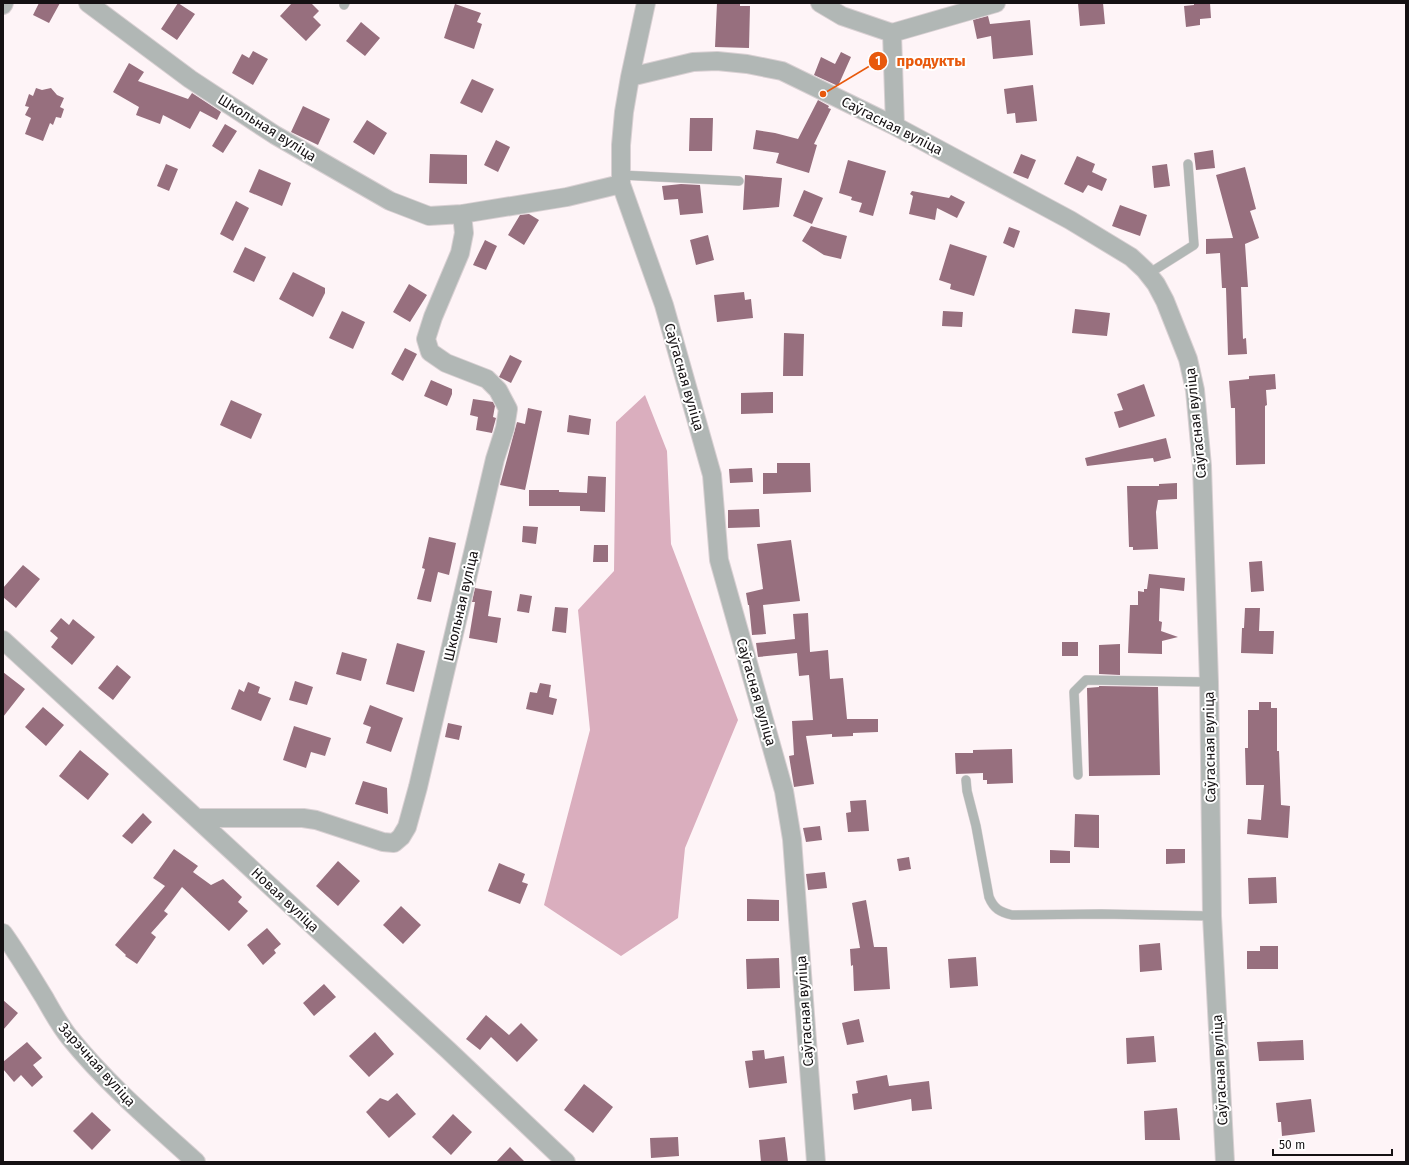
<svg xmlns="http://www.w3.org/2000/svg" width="1409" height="1165" font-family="'Fira Sans',sans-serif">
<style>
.forest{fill:#daaebe}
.building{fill:#976f7e}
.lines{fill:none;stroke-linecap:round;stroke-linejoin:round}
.service-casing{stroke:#d9d0d3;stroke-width:10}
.minor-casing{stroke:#d9d0d3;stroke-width:20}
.service{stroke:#b1b7b5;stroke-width:9}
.minor{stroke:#b1b7b5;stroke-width:18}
.labels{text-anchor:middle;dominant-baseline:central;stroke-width:4;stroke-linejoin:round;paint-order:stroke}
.street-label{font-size:14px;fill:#151113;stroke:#fff}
.leader{fill:none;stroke:#e8590c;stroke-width:1.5}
.callout-dot{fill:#e8590c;stroke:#fff;stroke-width:1.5}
.mark-label{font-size:12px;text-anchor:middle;font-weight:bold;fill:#fff}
.callout-label{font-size:15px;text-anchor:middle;font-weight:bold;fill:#e8590c;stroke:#fff;stroke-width:4;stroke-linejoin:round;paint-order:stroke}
</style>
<rect width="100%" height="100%" fill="#fef4f7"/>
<!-- forest -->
<path class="forest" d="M 645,395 L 667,451 L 671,544 L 738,720 L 685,848 L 678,918 L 621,956 L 544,905 L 590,730 L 578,610 L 614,571 L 616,422 Z"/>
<!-- building -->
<path class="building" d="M 39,3 L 60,3 L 49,23 L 33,15 Z
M 178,3 L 195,14 L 177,40 L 161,29 Z
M 292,3 L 311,3 L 319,11 L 313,17 L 321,25 L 306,41 L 280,16 Z
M 717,3 L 740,3 L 740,6 L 750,6 L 749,48 L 715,47 Z
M 1078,3 L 1103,3 L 1105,24 L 1080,26 Z
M 1194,3 L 1210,3 L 1211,18 L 1200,19 L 1200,25 L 1186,27 L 1184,6 L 1194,5 Z
M 455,4 L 481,13 L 477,22 L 482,24 L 474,49 L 444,38 Z
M 988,16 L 990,24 L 1030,20 L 1033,55 L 993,59 L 991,36 L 977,39 L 973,20 Z
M 361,22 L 380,38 L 365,56 L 346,41 Z
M 253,51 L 268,59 L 253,85 L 232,73 L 242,54 L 249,58 Z
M 841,52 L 851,57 L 838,86 L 814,75 L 821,57 L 835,64 Z
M 129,63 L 144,72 L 138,81 L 188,99 L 192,93 L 221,112 L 217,120 L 200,111 L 190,129 L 163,115 L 160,124 L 136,115 L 139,107 L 113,92 Z
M 472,79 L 494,89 L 482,113 L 460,103 Z
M 1033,85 L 1037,121 L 1016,123 L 1015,113 L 1007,114 L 1004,89 Z
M 36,88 L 42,90 L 51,88 L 57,95 L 64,98 L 60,107 L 64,109 L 61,118 L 56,117 L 53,125 L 50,123 L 43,141 L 25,134 L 31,118 L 25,115 L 29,107 L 25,106 L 29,94 L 33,96 Z
M 818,100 L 829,106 L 828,108 L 831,109 L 814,144 L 817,145 L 809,173 L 776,163 L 779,153 L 753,149 L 756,130 L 775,133 L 798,139 Z
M 303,106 L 330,119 L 318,145 L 291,132 Z
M 690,118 L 713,118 L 712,151 L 689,151 Z
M 367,120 L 387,133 L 374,155 L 353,142 Z
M 225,124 L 237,131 L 223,153 L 212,146 Z
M 496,140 L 510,147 L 498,172 L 484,165 Z
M 1213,150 L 1215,168 L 1196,170 L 1194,153 Z
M 430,154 L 467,155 L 467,184 L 429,183 Z
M 1021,154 L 1036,160 L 1028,179 L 1013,173 Z
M 1077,156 L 1095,164 L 1092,172 L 1107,179 L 1102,191 L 1088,185 L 1083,193 L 1064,184 Z
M 848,160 L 886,171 L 873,216 L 859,212 L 862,203 L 851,200 L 852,197 L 839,193 Z
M 166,164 L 178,169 L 169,191 L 157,186 Z
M 1167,164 L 1170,186 L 1154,188 L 1152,166 Z
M 1245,167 L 1256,209 L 1250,211 L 1259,238 L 1245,244 L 1248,287 L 1241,287 L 1243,339 L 1246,338 L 1247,354 L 1228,355 L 1226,288 L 1222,288 L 1220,253 L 1206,254 L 1206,239 L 1233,238 L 1216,175 Z
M 259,169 L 291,183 L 282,206 L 249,192 Z
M 745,175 L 782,178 L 779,207 L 743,210 Z
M 681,184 L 700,185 L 703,213 L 680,215 L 678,199 L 664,200 L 662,186 Z
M 804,190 L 823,198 L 812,224 L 793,216 Z
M 912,191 L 949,198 L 951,195 L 965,202 L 957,218 L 937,208 L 935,220 L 909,214 L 913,196 L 910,194 Z
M 236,201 L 249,208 L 233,241 L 220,234 Z
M 1120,205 L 1147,215 L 1140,236 L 1112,226 Z
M 529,214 L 539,220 L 524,245 L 508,235 L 520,215 Z
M 811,226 L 847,236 L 841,259 L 824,255 L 802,241 Z
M 1009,227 L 1020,231 L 1014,248 L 1003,243 Z
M 708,235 L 714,260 L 696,265 L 690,240 Z
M 485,240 L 497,246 L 486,270 L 473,265 Z
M 950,244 L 987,256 L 974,296 L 950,289 L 951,284 L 939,280 Z
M 245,247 L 266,257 L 254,282 L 233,272 Z
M 293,272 L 325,288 L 325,293 L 313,317 L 279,299 Z
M 409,284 L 427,295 L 410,322 L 393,312 Z
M 744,292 L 745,300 L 751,299 L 753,318 L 717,322 L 714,295 Z
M 1075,309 L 1110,313 L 1107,336 L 1072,333 Z
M 342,311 L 365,322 L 353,349 L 329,338 Z
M 943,311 L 963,312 L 962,327 L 942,326 Z
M 784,333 L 804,334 L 803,376 L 783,376 Z
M 405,348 L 417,354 L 403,381 L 391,374 Z
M 510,355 L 522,361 L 511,383 L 499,377 Z
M 1275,374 L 1276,389 L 1266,390 L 1267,405 L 1265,406 L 1265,464 L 1236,465 L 1235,408 L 1231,408 L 1229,381 L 1249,379 L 1249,376 Z
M 431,380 L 452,389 L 452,394 L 447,406 L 424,396 Z
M 1144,384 L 1155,416 L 1119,428 L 1114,412 L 1123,410 L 1117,394 Z
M 773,392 L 773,413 L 741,414 L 741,393 Z
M 473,399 L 493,402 L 495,406 L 493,417 L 496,418 L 492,433 L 476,430 L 478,417 L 470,415 Z
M 231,400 L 262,414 L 251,439 L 220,425 Z
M 528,408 L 542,411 L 525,490 L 500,485 L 517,422 L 525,424 Z
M 569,415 L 591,419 L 589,435 L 567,432 Z
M 1166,438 L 1171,458 L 1154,462 L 1153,458 L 1087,466 L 1085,458 Z
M 777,463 L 810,463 L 811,492 L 763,494 L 763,473 L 777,473 Z
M 752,468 L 753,482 L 730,483 L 729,469 Z
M 588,476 L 606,477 L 605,512 L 580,511 L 580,506 L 529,506 L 529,490 L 559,490 L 559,492 L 587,493 Z
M 1177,483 L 1177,499 L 1158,500 L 1156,512 L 1158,549 L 1133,550 L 1133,547 L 1129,547 L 1127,486 L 1159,486 L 1159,484 Z
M 759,509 L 760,527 L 728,528 L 728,510 Z
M 523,526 L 538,527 L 536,544 L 522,542 Z
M 429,537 L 456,543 L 449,575 L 438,572 L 431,602 L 417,599 L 425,569 L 422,568 Z
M 791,540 L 800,601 L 763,605 L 766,634 L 752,635 L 749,605 L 748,605 L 746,593 L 763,589 L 757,544 Z
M 594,545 L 608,545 L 608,562 L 593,562 Z
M 1262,561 L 1264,591 L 1251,592 L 1249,562 Z
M 23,565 L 40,579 L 16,608 L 3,597 L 3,588 Z
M 1149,574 L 1185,578 L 1184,591 L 1160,588 L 1159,621 L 1162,622 L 1161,631 L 1178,637 L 1162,641 L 1162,654 L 1128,653 L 1130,605 L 1138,605 L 1138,591 L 1144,592 L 1144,589 L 1147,589 Z
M 475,588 L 492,591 L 488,616 L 501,618 L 497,643 L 469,638 L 475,602 L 472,602 Z
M 520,594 L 532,596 L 529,613 L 517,611 Z
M 555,607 L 568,608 L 566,633 L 552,631 Z
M 1245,608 L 1260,608 L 1259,631 L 1274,631 L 1273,654 L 1241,653 L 1242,628 L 1244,628 Z
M 808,613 L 810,652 L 828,650 L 830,679 L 843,678 L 847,719 L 878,719 L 878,732 L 853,733 L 853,736 L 832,737 L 832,734 L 806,736 L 814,784 L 794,787 L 789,756 L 794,755 L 792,721 L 813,720 L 809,675 L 799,676 L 797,653 L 758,657 L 756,643 L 795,639 L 793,614 Z
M 61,618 L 69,625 L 73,619 L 95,637 L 72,665 L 51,647 L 58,638 L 50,631 Z
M 1062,642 L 1078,642 L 1078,656 L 1062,656 Z
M 397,643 L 425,651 L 414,692 L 386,684 Z
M 1120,644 L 1120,675 L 1099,674 L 1099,645 Z
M 342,652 L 367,659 L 361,681 L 336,674 Z
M 117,665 L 131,677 L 113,700 L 98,688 Z
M 3,672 L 25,689 L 3,717 Z
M 295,681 L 313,687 L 307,705 L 289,700 Z
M 248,682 L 260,687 L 258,693 L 271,698 L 261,721 L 231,709 L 239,689 L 244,692 Z
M 540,683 L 551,685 L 549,697 L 557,699 L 553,715 L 526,709 L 530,692 L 537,693 Z
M 1099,686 L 1158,687 L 1160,775 L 1089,776 L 1087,688 L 1099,687 Z
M 1259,702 L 1271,702 L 1271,708 L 1277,708 L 1277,751 L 1279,751 L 1281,805 L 1290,806 L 1288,838 L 1247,834 L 1248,819 L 1261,820 L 1264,785 L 1246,785 L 1245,748 L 1248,748 L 1248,710 L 1259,710 Z
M 370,705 L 403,718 L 391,752 L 366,743 L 371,727 L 363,724 Z
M 43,707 L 64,725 L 46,746 L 25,727 Z
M 448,723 L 462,726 L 459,740 L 445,737 Z
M 294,726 L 331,738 L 325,756 L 311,752 L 306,768 L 283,760 Z
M 1012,749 L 1013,783 L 987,784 L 987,780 L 983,780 L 983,773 L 956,774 L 955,753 L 973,753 L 973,750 Z
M 80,750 L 109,774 L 88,800 L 59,776 Z
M 363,781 L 387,788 L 388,814 L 355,804 Z
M 866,800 L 869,831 L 848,832 L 846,813 L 851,812 L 850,801 Z
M 143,813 L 152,822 L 132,844 L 122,836 Z
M 1075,814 L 1099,815 L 1099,848 L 1074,847 Z
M 820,826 L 822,840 L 806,842 L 803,828 Z
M 174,849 L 198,866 L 193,872 L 211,885 L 223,879 L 242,897 L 238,902 L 248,911 L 229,931 L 182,887 L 164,911 L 168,914 L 151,933 L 156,937 L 137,964 L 125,956 L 126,955 L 115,945 L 165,886 L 153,878 Z
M 1166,849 L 1185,849 L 1185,863 L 1166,864 Z
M 1050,850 L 1070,851 L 1070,863 L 1050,863 Z
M 909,857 L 911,869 L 899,871 L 897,859 Z
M 338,861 L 360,881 L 338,906 L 316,886 Z
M 499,863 L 525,874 L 522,882 L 528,884 L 520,904 L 488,891 Z
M 825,872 L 827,888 L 808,890 L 806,874 Z
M 1276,877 L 1277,903 L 1249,904 L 1248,878 Z
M 747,899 L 779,900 L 779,921 L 747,921 Z
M 866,900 L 874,947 L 887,947 L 890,989 L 854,991 L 853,965 L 851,966 L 850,949 L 860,948 L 852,903 Z
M 401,906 L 421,925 L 403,944 L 383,925 Z
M 267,928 L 281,944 L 274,950 L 276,953 L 263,965 L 247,945 Z
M 1160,943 L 1162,970 L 1140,972 L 1139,945 Z
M 1260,946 L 1278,946 L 1278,969 L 1247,969 L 1247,951 L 1260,951 Z
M 976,957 L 978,986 L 950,988 L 948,959 Z
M 779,958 L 780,988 L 747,989 L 746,959 Z
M 324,984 L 336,997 L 314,1016 L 303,1003 Z
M 3,1000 L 18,1013 L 3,1030 Z
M 486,1015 L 509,1035 L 521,1023 L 538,1040 L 517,1062 L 491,1037 L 480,1050 L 466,1039 Z
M 859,1019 L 864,1042 L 847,1045 L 842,1023 Z
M 375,1032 L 394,1054 L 369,1077 L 349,1056 Z
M 1154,1036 L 1156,1062 L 1127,1064 L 1126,1038 Z
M 1303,1040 L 1304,1060 L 1259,1061 L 1257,1042 Z
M 27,1042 L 42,1058 L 33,1065 L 43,1077 L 32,1087 L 21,1075 L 14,1082 L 3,1069 L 3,1062 Z
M 764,1050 L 765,1059 L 784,1056 L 787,1083 L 749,1088 L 745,1061 L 753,1060 L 752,1051 Z
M 887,1075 L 889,1086 L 929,1081 L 932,1109 L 912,1111 L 911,1099 L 854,1110 L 852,1094 L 858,1093 L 856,1081 Z
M 584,1084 L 613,1107 L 593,1133 L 564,1110 Z
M 397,1093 L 416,1114 L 389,1138 L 366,1112 L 380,1098 L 388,1101 Z
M 1311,1099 L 1315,1132 L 1282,1136 L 1281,1122 L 1278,1122 L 1276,1103 Z
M 1177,1108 L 1180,1140 L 1145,1140 L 1144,1111 Z
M 92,1112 L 111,1130 L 92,1150 L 73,1131 Z
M 453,1114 L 472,1132 L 451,1155 L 432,1137 Z
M 678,1137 L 679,1156 L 651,1158 L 650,1138 Z
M 785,1137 L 788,1162 L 761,1162 L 759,1140 Z
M 510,1147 L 525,1162 L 496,1162 Z"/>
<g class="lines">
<defs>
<path id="service" d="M 344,5 L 345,3
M 621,175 L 739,181
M 1148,274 L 1194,245 L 1188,164
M 1078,775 L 1074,692 L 1086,680 L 1209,682
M 966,780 L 967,791 L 976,826 L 989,897 C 994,909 1000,912 1012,915 L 1101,914 L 1212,916"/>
<path id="minor" d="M 88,3 L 190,79 L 275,135 L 390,201 L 429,216 L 462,214 L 567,197 L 621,184
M 820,3 L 842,16 L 892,33 L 996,3
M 3,5 L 4,3
M 892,33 L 895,126
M 630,77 L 646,3
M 3,640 L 448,1050 L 566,1162
M 196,818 L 303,818 L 316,820 L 383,842 L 394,843 L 401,837 L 407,827 L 418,787 L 495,459 L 505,428 L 508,409 L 498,390 L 487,379 L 446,363 L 430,352 L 426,339 L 433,317 L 460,253 L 464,233 L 462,214
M 3,933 C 18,954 31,976 44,997 C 52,1011 60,1026 70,1038 C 107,1084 153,1123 196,1162
M 816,1162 L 792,839 L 784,791 L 719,560 L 712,475 L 664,305 L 621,184 L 621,145 L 624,112 L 630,77 L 693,62 L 717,61 L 747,64 L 782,71 L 895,126 L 1070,220 L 1131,257 L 1145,270 L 1156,284 L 1165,301 L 1188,359 L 1195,390 L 1202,466 L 1209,682 L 1212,916 L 1225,1162"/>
</defs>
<!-- service casing -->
<use href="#service" class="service-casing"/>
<!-- minor casing -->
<use href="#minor" class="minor-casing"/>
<!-- service -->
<use href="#service" class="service"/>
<!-- minor -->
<use href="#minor" class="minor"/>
</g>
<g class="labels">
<!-- street labels -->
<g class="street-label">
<text transform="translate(892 126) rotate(27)">Саўгасная вуліца</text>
<text transform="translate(267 128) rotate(32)">Школьная вуліца</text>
<text transform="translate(684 377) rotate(74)">Саўгасная вуліца</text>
<text transform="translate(1196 423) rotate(-96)">Саўгасная вуліца</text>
<text transform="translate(461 606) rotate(-77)">Школьная вуліца</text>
<text transform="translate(756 692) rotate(74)">Саўгасная вуліца</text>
<text transform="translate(1210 747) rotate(-91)">Саўгасная вуліца</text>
<text transform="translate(285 900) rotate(43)">Новая вуліца</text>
<text transform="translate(805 1011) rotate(-94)">Саўгасная вуліца</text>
<text transform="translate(97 1065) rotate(48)">Зарэчная вуліца</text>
<text transform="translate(1220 1070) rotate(-93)">Саўгасная вуліца</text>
</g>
</g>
<!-- callouts -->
<path class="leader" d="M823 94L878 61"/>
<g class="callout-dot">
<circle cx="823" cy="94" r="4"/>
<circle cx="878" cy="61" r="10"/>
</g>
<g class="mark-label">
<text x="878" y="65">1</text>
</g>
<g class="callout-label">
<text x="931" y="66">продукты</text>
</g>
<!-- border -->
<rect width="1409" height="1165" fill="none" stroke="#151113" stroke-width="8"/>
<!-- scale -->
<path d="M1273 1149v6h119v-6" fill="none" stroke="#151113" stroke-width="2"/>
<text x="1279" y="1149" font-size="12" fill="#151113" stroke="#ffffff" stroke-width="3" paint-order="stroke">50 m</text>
</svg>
